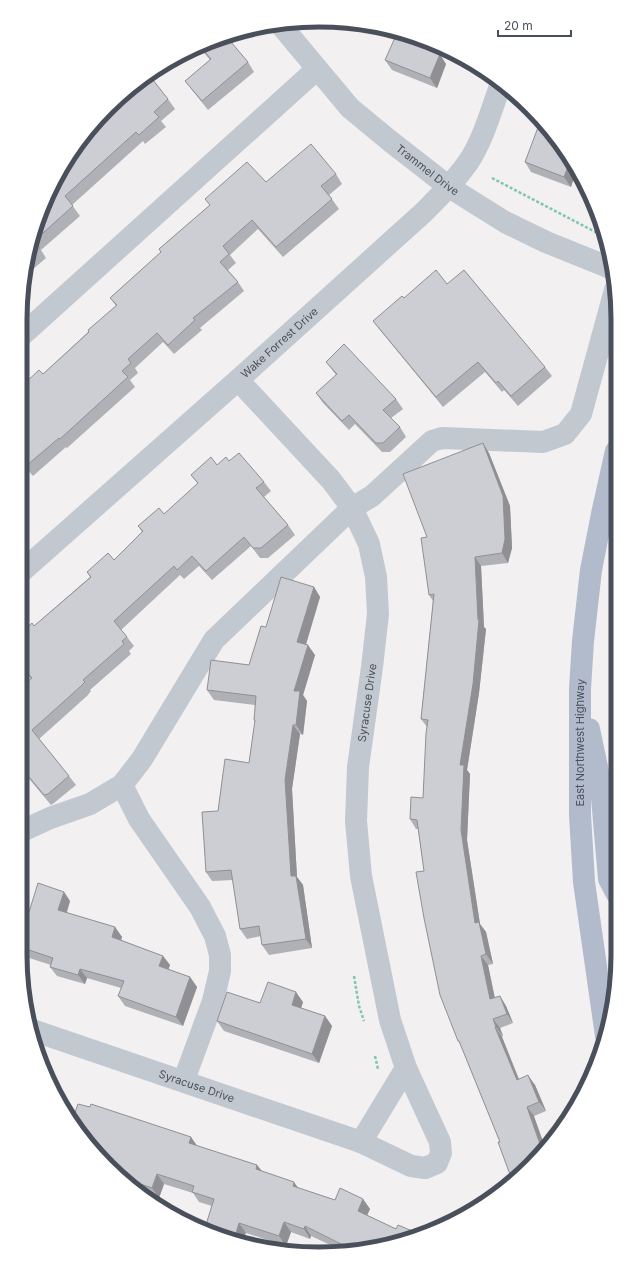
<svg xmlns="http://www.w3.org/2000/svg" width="638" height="1274" font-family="Inter,sans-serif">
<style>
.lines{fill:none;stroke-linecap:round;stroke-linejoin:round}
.path{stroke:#7dc7ae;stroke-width:2.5;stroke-dasharray:3 2;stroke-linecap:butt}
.minor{stroke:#c1c8d0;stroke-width:22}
.major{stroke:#b2bbcc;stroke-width:22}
.wall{fill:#b0b1b6}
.shaded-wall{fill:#909094}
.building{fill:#cdced4;stroke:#909094}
.labels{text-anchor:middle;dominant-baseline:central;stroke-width:3;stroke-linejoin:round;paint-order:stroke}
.street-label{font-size:11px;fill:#49505b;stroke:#fff}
.rim{fill:none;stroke:#49505b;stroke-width:5}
</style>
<rect width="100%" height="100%" fill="#f2f0f0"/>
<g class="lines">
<!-- path -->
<path class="path" d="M 492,178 L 605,237
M 354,976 L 359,1006 L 364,1021
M 375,1056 L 378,1069"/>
<!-- minor -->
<g class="minor">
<path id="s1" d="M 279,23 L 350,108 L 390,141 L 449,187 L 505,222 L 546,242 L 613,269"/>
<path d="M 21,336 L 317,69"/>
<path id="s2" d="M 20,573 L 238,380 L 424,212 C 440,196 456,180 469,161 C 484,138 491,110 501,84"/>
<path d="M 122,785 L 139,819 L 200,907 L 215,936 L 220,955 L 220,971 L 213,1001 L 184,1080"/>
<path d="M 20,832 L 50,818 L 90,804 L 122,785 L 142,759 L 214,640 L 352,508 L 372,496 L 432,441 L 442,438 L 543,442 L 565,434 L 581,414 L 615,290"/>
<path id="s3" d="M 32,1030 L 361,1142 L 411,1166 L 425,1168 L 437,1163 L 441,1153 L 440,1142 L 406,1068 L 390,1020 L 361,876 L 356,821 L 358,767 L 372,667 L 378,614 L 376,577 L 369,544 L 352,508 L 331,480 L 238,380"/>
<path d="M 361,1142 L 406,1068"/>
</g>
<!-- major -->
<g class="major">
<path d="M 589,729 L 601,786 L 609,879 L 617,894"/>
<path id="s4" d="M 606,1036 L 584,882 L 580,815 L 580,689 L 583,641 L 591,570 L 602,514 L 616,451"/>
</g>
</g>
<!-- wall -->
<path class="wall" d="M 350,23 L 358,24 L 354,27 Z
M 223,36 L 248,62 L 254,72 L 208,110 L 192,90 L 185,81 L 210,60 L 199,47 Z
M 437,53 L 446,64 L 437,88 L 392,70 L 385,60 Z
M 168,99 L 175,109 L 161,121 L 166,127 L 145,144 L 143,141 L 72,205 L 80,216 L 41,250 L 46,258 L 25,276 L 30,242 L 51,187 Z
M 567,153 L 576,171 L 571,187 L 531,172 L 525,162 Z
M 336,174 L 342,184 L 329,195 L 339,209 L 283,257 L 258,229 L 230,255 L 236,263 L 228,270 L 238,282 L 244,291 L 200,328 L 202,330 L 174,354 L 163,342 L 135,368 L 138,373 L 130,380 L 135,387 L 67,448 L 66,447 L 33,476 L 20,461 L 21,387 L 43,374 L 116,306 L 110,298 L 161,252 L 159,249 L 210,205 L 205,199 L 266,182 Z
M 447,284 L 545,367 L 552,376 L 518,406 L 504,390 L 502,392 L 485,372 L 443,407 L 380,330 L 373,321 L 404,298 Z
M 326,362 L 396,399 L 403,409 L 391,418 L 400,427 L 406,437 L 390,452 L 382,452 L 355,424 L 349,430 L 323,403 L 316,393 L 336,375 Z
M 489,453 L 510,506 L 512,548 L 508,563 L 481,566 L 484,627 L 486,629 L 479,693 L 467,770 L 470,774 L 467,840 L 480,924 L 486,932 L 493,964 L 488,965 L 495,998 L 500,996 L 506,1006 L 513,1023 L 500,1028 L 503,1036 L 502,1037 L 519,1079 L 535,1085 L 546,1111 L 534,1116 L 500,1142 L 461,1045 L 458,1041 L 424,871 L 418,829 L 416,829 L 410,819 L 423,798 L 427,727 L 421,719 L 433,601 L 429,595 L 427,537 Z
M 229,461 L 264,482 L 271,491 L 264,497 L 288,525 L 295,535 L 268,558 L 260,558 L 251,546 L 212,580 L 199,566 L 184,579 L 180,575 L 121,630 L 127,637 L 134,646 L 129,651 L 131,654 L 90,690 L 91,691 L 87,696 L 39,739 L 69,776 L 76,785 L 54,803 L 51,805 L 20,768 L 20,688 L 31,679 L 20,667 L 20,634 L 34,626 L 90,577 L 87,572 L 114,560 L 142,532 L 138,526 L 164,514 L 198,484 L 191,475 Z
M 314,587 L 320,597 L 306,644 L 315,655 L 303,695 L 307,701 L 303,735 L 300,734 L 292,789 L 297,877 L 303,885 L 312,948 L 269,955 L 262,945 L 261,936 L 247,939 L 240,929 L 233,880 L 212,881 L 206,872 L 218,811 L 249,763 L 255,722 L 254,720 L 255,705 L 214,700 L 207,690 L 249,665 L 266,627 Z
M 64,892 L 70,901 L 67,913 L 115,927 L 122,937 L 121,940 L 163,956 L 170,965 L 168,970 L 190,977 L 197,987 L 183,1026 L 125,1006 L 118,996 L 121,988 L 87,978 L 85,984 L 57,976 L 50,967 L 51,965 L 20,955 L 20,909 L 29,912 Z
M 303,1002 L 301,1008 L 325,1016 L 332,1026 L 319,1063 L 224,1031 L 217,1021 L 260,1003 Z
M 82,1137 L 197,1146 L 257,1165 L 262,1171 L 298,1188 L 335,1200 L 363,1199 L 370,1209 L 367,1215 L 396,1229 L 417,1233 L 341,1250 L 311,1236 L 310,1239 L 291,1232 L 286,1246 L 246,1233 L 212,1206 L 199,1202 L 193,1193 L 164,1184 L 159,1198 L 140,1191 Z"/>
<!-- shaded-wall -->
<path class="shaded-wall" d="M 431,43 L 440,46 L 435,59 L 428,50 Z
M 440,54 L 446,64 L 437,88 L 430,78 Z
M 571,159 L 576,171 L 571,187 L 564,177 Z
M 483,443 L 489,453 L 510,506 L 512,548 L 508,563 L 502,553 Z
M 475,557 L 481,566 L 484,627 L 486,629 L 479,693 L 467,770 L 470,774 L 467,840 L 480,924 L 486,932 L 493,964 L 486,954 L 475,923 L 461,830 L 460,765 L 478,620 Z
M 314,587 L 320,597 L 304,651 L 297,642 Z
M 308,645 L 315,655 L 303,695 L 307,701 L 303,735 L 296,725 L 294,691 Z
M 293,725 L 300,734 L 292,789 L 297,877 L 303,885 L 312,948 L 306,939 L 291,876 L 285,780 Z
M 64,892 L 70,901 L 64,920 L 58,910 Z
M 115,927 L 122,937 L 119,947 L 112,937 Z
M 20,951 L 23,956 L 21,962 L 20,955 Z
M 163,956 L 170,965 L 166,976 L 159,966 Z
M 481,956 L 488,965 L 497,1009 L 490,999 Z
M 80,969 L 87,978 L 85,984 L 78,975 Z
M 190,977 L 197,987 L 183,1026 L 176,1017 Z
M 296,992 L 303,1002 L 299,1015 L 292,1005 Z
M 500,996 L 506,1006 L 513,1023 L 507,1014 Z
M 325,1016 L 332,1026 L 319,1063 L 312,1054 Z
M 493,1019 L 500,1028 L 503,1036 L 496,1027 Z
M 495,1027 L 502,1037 L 523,1090 L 517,1080 Z
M 528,1075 L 535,1085 L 546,1111 L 539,1102 Z
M 527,1107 L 534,1116 L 545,1147 L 542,1150 Z
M 191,1137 L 198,1147 L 189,1143 Z
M 257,1165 L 264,1174 L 256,1169 Z
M 157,1174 L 164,1184 L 159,1198 L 152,1188 Z
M 294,1182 L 301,1192 L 293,1186 Z
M 363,1199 L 370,1209 L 365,1220 L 358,1211 Z
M 284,1222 L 291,1232 L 286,1246 L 279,1236 Z
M 239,1223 L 246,1233 L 242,1243 L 234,1240 Z
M 305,1226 L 311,1236 L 310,1239 L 304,1229 Z"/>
<!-- building -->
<path class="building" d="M 398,31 L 431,43 L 428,50 L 440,54 L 430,78 L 385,60 Z
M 225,35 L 248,62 L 202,101 L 185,81 L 211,59 L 200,46 Z
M 149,75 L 168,99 L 154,112 L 159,117 L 139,135 L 136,132 L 65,196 L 73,206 L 34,241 L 40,248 L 27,258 L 30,242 L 51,187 L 82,137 L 122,94 Z
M 540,122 L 567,153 L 571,159 L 564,177 L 525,162 Z
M 311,144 L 336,174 L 321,186 L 332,199 L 276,247 L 252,220 L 223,246 L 229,254 L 220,262 L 238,282 L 193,318 L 195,320 L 168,345 L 157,333 L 128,359 L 131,363 L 122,371 L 128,377 L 60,439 L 59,438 L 26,466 L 20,459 L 21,387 L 39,370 L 43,374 L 89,332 L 88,330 L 117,305 L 110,298 L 161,252 L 159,249 L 210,205 L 205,199 L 247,162 L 266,182 Z
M 436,270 L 447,284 L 464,270 L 545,367 L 511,396 L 498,381 L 496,383 L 478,362 L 436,397 L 373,321 L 402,296 L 404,298 Z
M 344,344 L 396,399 L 383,410 L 400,427 L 383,443 L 376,443 L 349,415 L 342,421 L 316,393 L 337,374 L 326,362 Z
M 483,443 L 503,496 L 505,539 L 502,553 L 475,557 L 478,620 L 479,620 L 473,684 L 460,765 L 464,765 L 461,830 L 475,923 L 479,922 L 486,954 L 481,956 L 490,999 L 500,996 L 507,1014 L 493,1019 L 496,1027 L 495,1027 L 517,1080 L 528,1075 L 539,1102 L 527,1107 L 542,1150 L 531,1166 L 512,1180 L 498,1142 L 500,1142 L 459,1041 L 458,1041 L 440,995 L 424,918 L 416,872 L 424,871 L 417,820 L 410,819 L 411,797 L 423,798 L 426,733 L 428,720 L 421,719 L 434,594 L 429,595 L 421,538 L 427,537 L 403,474 Z
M 239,453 L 264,482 L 256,488 L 288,525 L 261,548 L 253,548 L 244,537 L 206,571 L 192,556 L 177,570 L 174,566 L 114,621 L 127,637 L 122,641 L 124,644 L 83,680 L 85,682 L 80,687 L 32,730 L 69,776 L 48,794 L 44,795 L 20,766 L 20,688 L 32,678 L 20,665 L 20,634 L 32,623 L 34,626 L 91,577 L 87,572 L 108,553 L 114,560 L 143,531 L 138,526 L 159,508 L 164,514 L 198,483 L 191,475 L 211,457 L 217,465 L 226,457 L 229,461 Z
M 281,577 L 314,587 L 297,642 L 308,645 L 294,691 L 300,691 L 296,725 L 293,725 L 285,780 L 291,876 L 296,876 L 306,939 L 262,945 L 259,926 L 240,929 L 231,870 L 206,872 L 202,812 L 218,811 L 225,759 L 249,763 L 255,720 L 254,720 L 256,696 L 207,690 L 211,660 L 249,665 L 261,626 L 266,627 Z
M 38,883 L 64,892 L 58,910 L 115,927 L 112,937 L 163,956 L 159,966 L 190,977 L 176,1017 L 118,996 L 124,981 L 80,969 L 78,975 L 50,967 L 53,958 L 20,947 L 20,909 L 29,912 Z
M 268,982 L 296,992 L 292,1005 L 325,1016 L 312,1054 L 217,1021 L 227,992 L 260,1003 Z
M 78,1104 L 90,1107 L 91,1104 L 191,1137 L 189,1143 L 257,1165 L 256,1169 L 294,1182 L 293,1186 L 335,1200 L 340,1188 L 363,1199 L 358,1211 L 396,1229 L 398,1225 L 417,1233 L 358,1251 L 340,1251 L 343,1245 L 305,1226 L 304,1229 L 284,1222 L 279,1236 L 239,1223 L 234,1240 L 204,1231 L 214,1199 L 192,1192 L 194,1186 L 157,1174 L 152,1188 L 128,1180 L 82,1137 L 71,1117 L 73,1118 Z"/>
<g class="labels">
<!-- street labels -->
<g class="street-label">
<text stroke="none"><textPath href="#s1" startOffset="210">Trammel Drive</textPath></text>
<text stroke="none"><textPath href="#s2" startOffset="347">Wake Forrest Drive</textPath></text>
<text stroke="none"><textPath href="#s3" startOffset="905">Syracuse Drive</textPath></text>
<text stroke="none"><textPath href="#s4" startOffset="295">East Northwest Highway</textPath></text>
<text stroke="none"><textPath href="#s3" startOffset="174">Syracuse Drive</textPath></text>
</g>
</g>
<!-- crop -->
<path d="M0 0H638V1274H0ZM319 27H319A292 292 0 0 1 611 319V955A292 292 0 0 1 319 1247H319A292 292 0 0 1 27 955V319A292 292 0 0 1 319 27Z" fill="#fff" fill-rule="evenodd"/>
<path class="rim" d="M319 27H319A292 292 0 0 1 611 319V955A292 292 0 0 1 319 1247H319A292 292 0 0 1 27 955V319A292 292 0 0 1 319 27Z"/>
<!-- scale -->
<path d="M498 30v6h73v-6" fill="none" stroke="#49505b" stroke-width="2"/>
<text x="504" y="30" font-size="12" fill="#49505b" stroke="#ffffff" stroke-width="3" paint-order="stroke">20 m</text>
</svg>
